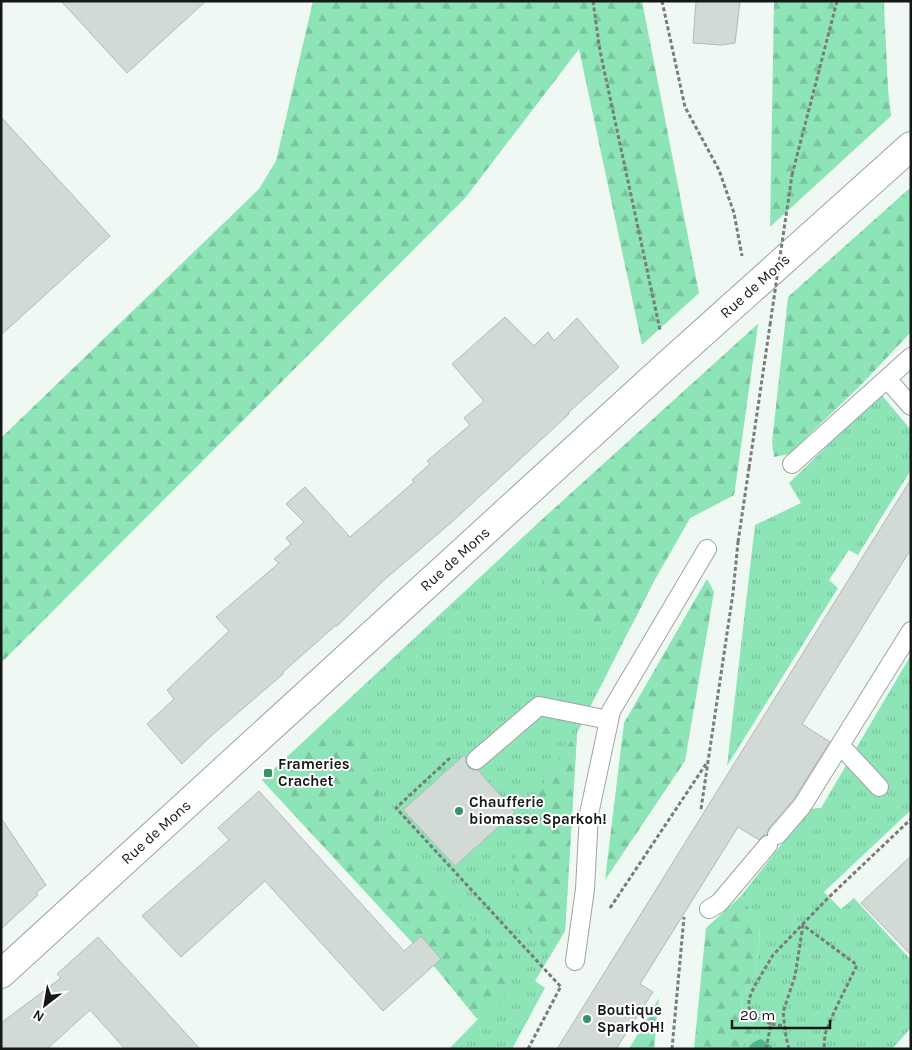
<svg xmlns="http://www.w3.org/2000/svg" width="912" height="1050" font-family="Karla,sans-serif">
<style>
.grass{fill:url(#grass-tufts)}
.forest{fill:url(#forest-firs)}
.water{fill:#51b787}
.building{fill:#d2dad5;stroke:#b2bab5}
.lines{fill:none;stroke-linecap:round;stroke-linejoin:round}
.service-casing{stroke:#9ea5a1;stroke-width:20}
.secondary-casing{stroke:#9ea5a1;stroke-width:30}
.path{stroke:#787d7a;stroke-width:3;stroke-dasharray:4 2.5;stroke-linecap:butt}
.service{stroke:#fff;stroke-width:18}
.secondary{stroke:#fff;stroke-width:28}
.path-bridge{stroke:#787d7a;stroke-width:3;stroke-dasharray:4 2.5;stroke-linecap:butt}
.poi-dot{fill:#379268;stroke:#fff;stroke-width:2}
.labels{text-anchor:middle;dominant-baseline:central;stroke-width:4;stroke-linejoin:round;paint-order:stroke}
.street-label{font-size:15px;fill:#161817;stroke:#fff}
.poi-label{font-size:15px;font-weight:bold;fill:#161817;stroke:#fff;text-anchor:start}
</style>
<defs>
<pattern id="grass-tufts" width="24" height="20" patternUnits="userSpaceOnUse" patternTransform="scale(1.25)"><rect width="24" height="20" fill="#8de4b7"/><path d="M3 7l-1-3M5 7V3M7 7l1-3M15 17l-1-3M17 17v-4M19 17l1-3" fill="none" stroke="#79c39d"/></pattern>
<pattern id="forest-firs" width="22" height="20" patternUnits="userSpaceOnUse" patternTransform="scale(1.25)"><rect width="22" height="20" fill="#8de4b7"/><path d="M5 1l3.5 6h-7zM16 11l3.5 6h-7z" fill="#79c39d"/></pattern>
</defs>
<rect width="100%" height="100%" fill="#f0f8f3"/>
<!-- grass -->
<path class="grass" d="M 758,324 L 734,495 L 690,518 L 654,581 L 577,733 L 565,931 L 535,981 L 545,988 L 512,1049 L 449,1049 L 479,1018 L 434,966 L 262,780 L 535,526 Z
M 881,394 L 911,430 L 911,470 L 858,555 L 849,550 L 829,580 L 838,588 L 727,766 L 755,525 L 801,503 L 789,483 Z
M 911,655 L 911,810 L 824,892 L 841,909 L 854,898 L 911,960 L 911,1028 L 892,1049 L 740,1049 L 755,1029 L 745,1020 L 741,1002 L 753,978 L 756,967 L 759,944 L 760,928 L 741,896 L 809,809 L 821,808 Z"/>
<!-- forest -->
<path class="forest" d="M 313,1 L 642,1 L 699,293 L 642,345 L 579,49 L 466,197 L 1,663 L 1,438 L 259,189 L 276,161 Z
M 774,1 L 885,1 L 884,5 L 888,89 L 891,116 L 770,227 Z
M 911,187 L 911,332 L 862,384 L 789,454 L 774,457 L 772,442 L 788,297 Z
M 758,324 L 734,495 L 690,518 L 654,581 L 633,623 L 602,629 L 566,610 L 539,575 L 535,526 Z
M 707,579 L 714,592 L 685,761 L 605,880 L 624,723 Z
M 352,730 L 370,752 L 379,782 L 379,825 L 496,944 L 512,977 L 501,1003 L 477,1019 L 434,966 L 262,780 L 327,735 Z
M 577,733 L 565,931 L 550,956 L 521,921 L 513,870 L 525,817 L 555,763 Z
M 741,896 L 760,927 L 759,944 L 756,967 L 753,978 L 741,1002 L 745,1020 L 755,1029 L 740,1049 L 694,1049 L 706,928 Z
M 659,998 L 654,1049 L 629,1049 Z"/>
<!-- water -->
<path class="water" d="M 761,1039 C 765,1042 771,1044 773,1049 L 748,1049 C 751,1043 755,1041 761,1039 Z"/>
<!-- building -->
<path class="building" d="M 61,1 L 206,1 L 127,73 Z
M 696,1 L 740,1 L 735,43 L 721,45 L 693,43 Z
M 1,117 L 110,236 L 1,335 Z
M 505,317 L 534,346 L 548,332 L 554,341 L 577,318 L 619,367 L 568,413 L 569,414 L 453,521 L 383,581 L 337,626 L 335,626 L 283,672 L 283,674 L 211,736 L 182,764 L 147,724 L 174,699 L 167,690 L 229,631 L 216,617 L 279,563 L 274,559 L 291,544 L 286,538 L 304,522 L 286,504 L 305,487 L 350,537 L 414,482 L 412,480 L 430,464 L 427,461 L 470,425 L 464,418 L 484,401 L 452,364 Z
M 911,479 L 911,549 L 802,724 L 830,742 L 793,800 L 769,828 L 767,835 L 764,835 L 759,840 L 738,827 L 640,984 L 653,992 L 616,1049 L 557,1049 Z
M 464,755 L 466,757 L 466,762 L 468,767 L 473,770 L 478,770 L 515,812 L 455,866 L 403,810 Z
M 259,791 L 404,951 L 421,936 L 441,959 L 383,1011 L 265,881 L 181,957 L 142,916 L 229,840 L 218,828 Z
M 1,818 L 46,885 L 36,893 L 38,895 L 1,929 Z
M 911,856 L 911,955 L 861,903 Z
M 98,937 L 200,1049 L 125,1049 L 90,1010 L 47,1049 L 1,1049 L 1,1023 L 61,978 L 57,974 Z"/>
<g class="lines">
<defs>
<path id="service" d="M 887,379 L 911,406
M 792,464 L 911,357
M 840,745 L 879,787
M 476,760 L 539,706 L 609,720
M 777,835 L 802,806 L 911,631
M 709,909 L 719,903 L 768,845
M 575,961 L 585,889 L 589,814 L 611,711 L 707,549"/>
<path id="secondary" d="M 1,974 L 667,365 L 911,146"/>
</defs>
<!-- service casing -->
<use href="#service" class="service-casing"/>
<!-- secondary casing -->
<use href="#secondary" class="secondary-casing"/>
<!-- path -->
<path class="path" d="M 593,1 L 600,51 L 660,330
M 662,1 L 685,107 L 719,170 L 734,213 L 742,256
M 792,175 L 837,1
M 749,468 L 770,325
M 450,758 L 396,808 L 561,987
M 701,809 L 733,593 L 738,542
M 610,908 L 708,761
M 771,1024 L 753,1016 L 749,1007 L 749,999 L 754,987 L 773,955 L 828,898 L 911,819
M 528,1049 L 561,986
M 672,1049 L 684,917
M 766,1049 L 771,1024 L 785,1026
M 789,1049 L 786,1037 L 783,1012 L 795,976 L 803,925 L 857,965 L 835,1010 L 825,1034 L 824,1049"/>
<!-- service -->
<use href="#service" class="service"/>
<!-- secondary -->
<use href="#secondary" class="secondary"/>
<!-- path-bridge -->
<path class="path-bridge" d="M 770,325 L 792,175
M 738,542 L 749,468"/>
</g>
<!-- markers -->
<g class="poi-dot">
<rect x="263" y="768" width="10" height="10" rx="2.5"/>
<circle cx="459" cy="811" r="5"/>
<circle cx="587" cy="1019" r="5"/>
</g>
<g class="labels">
<!-- street labels -->
<g class="street-label">
<text transform="translate(755 286) rotate(-42)">Rue de Mons</text>
<text transform="translate(455 559) rotate(-42)">Rue de Mons</text>
<text transform="translate(156 832) rotate(-42)">Rue de Mons</text>
</g>
<!-- poi labels -->
<g class="poi-label">
<text x="278" y="764">Frameries<tspan x="278" dy="17">Crachet</tspan></text>
<text x="469" y="802">Chaufferie<tspan x="469" dy="17">biomasse Sparkoh!</tspan></text>
<text x="597" y="1010">Boutique<tspan x="597" dy="17">SparkOH!</tspan></text>
</g>
</g>
<!-- border -->
<rect width="912" height="1050" fill="none" stroke="#161817" stroke-width="5"/>
<!-- north arrow -->
<g transform="translate(45 1005) rotate(211)" stroke="#ffffff" stroke-width="4" paint-order="stroke">
<path d="M0-4L9 19L0 12L-9 19Z" fill="#161817"/>
<text y="-8" font-size="14" font-weight="bold" text-anchor="middle" fill="#161817">N</text>
</g>
<!-- scale -->
<path d="M732 1020v8h98v-8" fill="none" stroke="#161817" stroke-width="2.5"/>
<text x="740" y="1020" font-size="15" fill="#161817" stroke="#ffffff" stroke-width="4" paint-order="stroke">20 m</text>
</svg>
